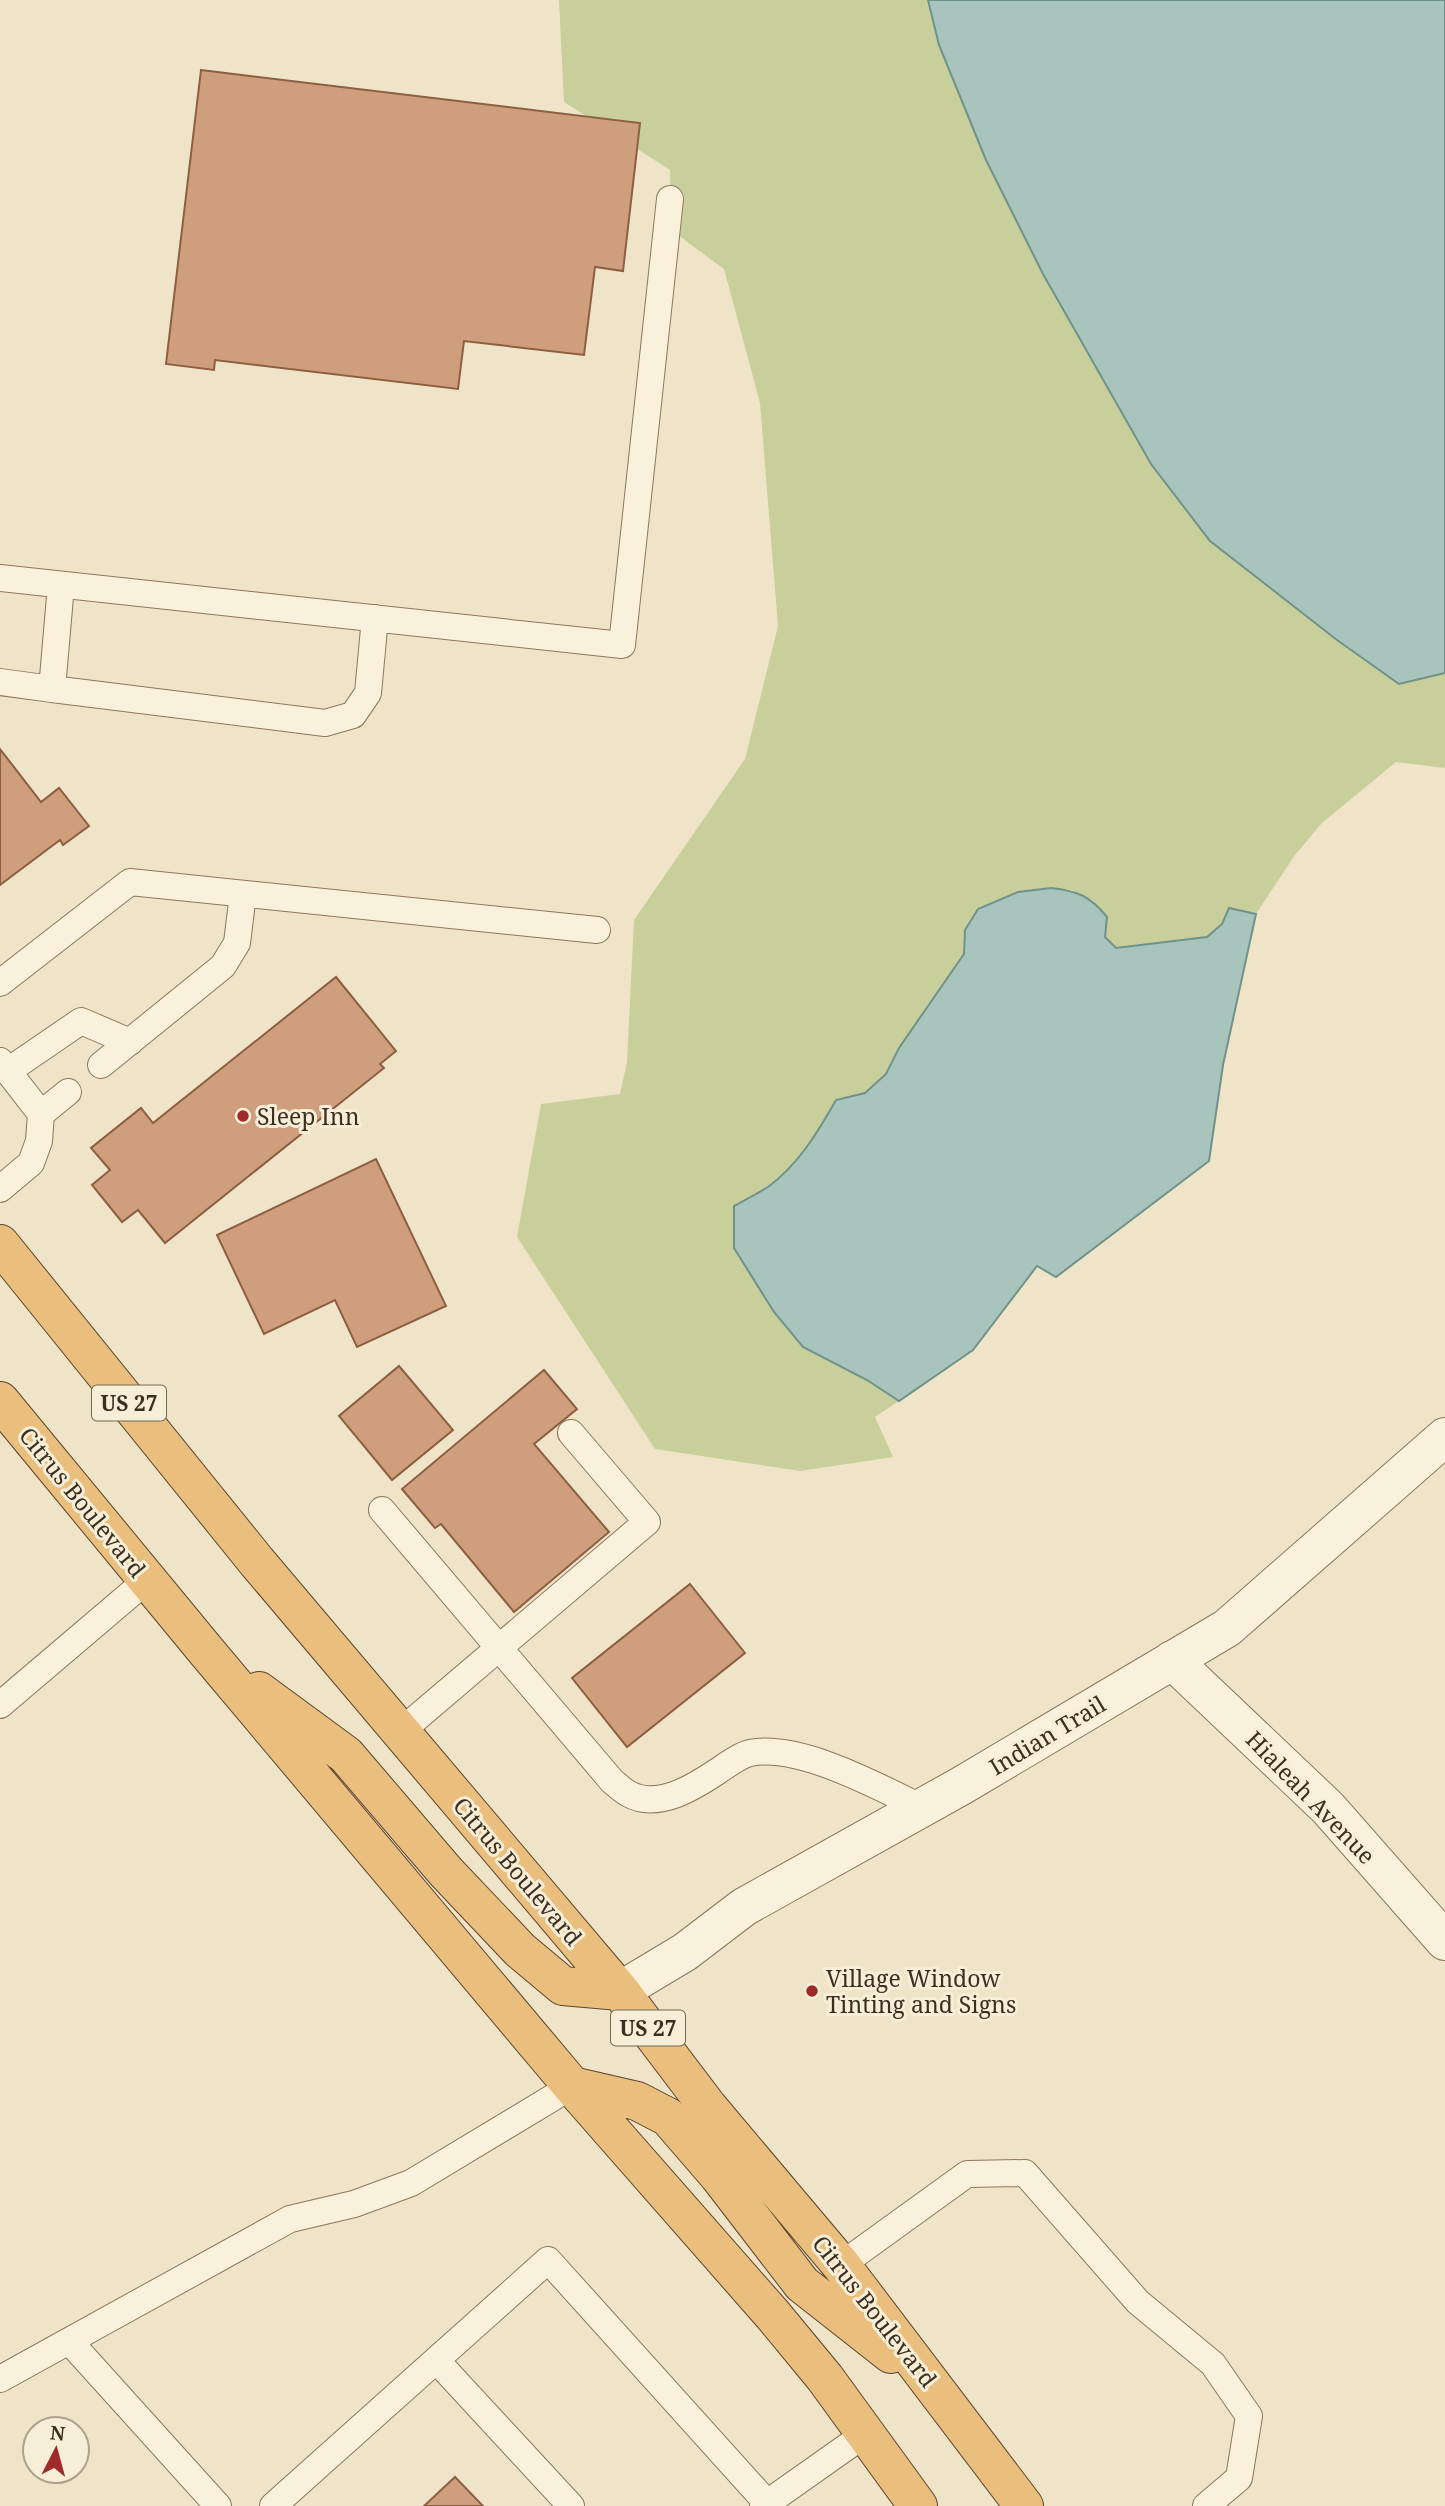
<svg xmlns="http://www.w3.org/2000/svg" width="1445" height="2506" font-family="'Noto Serif',serif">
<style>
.green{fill:#c9cf9b}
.water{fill:#a9c4bc;stroke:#6f938a;stroke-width:2}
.building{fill:#cf9f7d;stroke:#8d5f41;stroke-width:2}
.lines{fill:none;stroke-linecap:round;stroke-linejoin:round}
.service-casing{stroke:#8d765c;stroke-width:28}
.minor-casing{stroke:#8d765c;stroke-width:40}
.trunk-casing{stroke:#5b4430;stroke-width:40}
.service{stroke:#faf1dc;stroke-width:26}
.minor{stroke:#faf1dc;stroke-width:38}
.trunk{stroke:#eabe7c;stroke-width:38}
.poi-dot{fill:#9e2a2b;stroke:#f7eed8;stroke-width:2.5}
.labels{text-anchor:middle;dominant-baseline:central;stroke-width:6;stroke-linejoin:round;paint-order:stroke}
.shield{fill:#f7eed8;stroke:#756857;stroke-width:2}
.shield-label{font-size:21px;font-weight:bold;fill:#3d2e20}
.poi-label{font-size:23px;fill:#3d2e20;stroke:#f7eed8;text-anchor:start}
.street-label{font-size:23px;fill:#3d2e20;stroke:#f7eed8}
</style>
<rect width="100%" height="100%" fill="#f0e4c8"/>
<!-- green -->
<path class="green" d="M 559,0 L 928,0 L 939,45 L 986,160 L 1043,274 L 1151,464 L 1210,541 L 1337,640 L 1398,684 L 1445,673 L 1445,768 L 1396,762 L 1322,823 L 1295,855 L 1256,914 L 1230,908 L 1222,924 L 1207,937 L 1116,948 L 1105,937 L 1095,902 L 1072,890 L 1051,888 L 997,902 L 978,909 L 965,930 L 964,953 L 899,1048 L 886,1074 L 865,1093 L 836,1100 C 818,1132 798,1164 768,1187 C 757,1194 745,1200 734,1206 L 774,1312 L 803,1347 L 867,1380 L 899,1401 L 875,1417 L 893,1457 L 800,1471 L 655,1449 L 517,1237 L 541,1104 L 620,1094 L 627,1062 L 634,920 L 745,759 L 778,626 L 760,403 L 724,269 L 671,230 L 670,170 L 564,102 Z"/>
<!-- water -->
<path class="water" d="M 928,0 L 1445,0 L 1445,673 L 1399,684 L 1337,640 L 1210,541 L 1151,464 L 1043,274 L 986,160 L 939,45 Z
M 1051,888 C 1078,891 1090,896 1107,917 L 1105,937 L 1116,948 L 1207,937 L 1222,924 L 1229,908 L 1256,914 L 1223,1065 L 1209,1161 L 1056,1277 L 1037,1266 L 973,1350 L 899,1401 L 867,1380 L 803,1347 L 774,1312 L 734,1248 L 734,1206 C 745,1200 757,1194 768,1187 C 798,1165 818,1132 836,1100 L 865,1093 L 886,1074 L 899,1048 L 964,954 L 965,930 L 978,909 L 1018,892 Z"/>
<!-- building -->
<path class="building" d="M 201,70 L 640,123 L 623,271 L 595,267 L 584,355 L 464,341 L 458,389 L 215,360 L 214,370 L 166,364 Z
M 0,749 L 41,802 L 59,788 L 89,826 L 63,845 L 60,840 L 0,885 Z
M 336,977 L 396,1051 L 380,1064 L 384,1068 L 165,1243 L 138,1210 L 122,1222 L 92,1185 L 110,1170 L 91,1148 L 141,1108 L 153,1123 Z
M 376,1159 L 446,1306 L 357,1347 L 335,1300 L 264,1334 L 217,1235 Z
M 399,1366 L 453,1430 L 392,1480 L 339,1416 Z
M 544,1370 L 577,1409 L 534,1444 L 609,1532 L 514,1612 L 441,1524 L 435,1528 L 402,1489 Z
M 690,1584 L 745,1653 L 627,1747 L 572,1678 Z
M 455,2477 L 483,2506 L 424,2506 Z"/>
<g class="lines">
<defs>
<path id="service" d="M 0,578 L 622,645 L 670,199
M 0,682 L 52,689 L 61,585
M 52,689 L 325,723 L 353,715 L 368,693 L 375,618
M 0,983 L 130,882 L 597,930
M 0,1061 L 41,1114 L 39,1141 L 31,1163 L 0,1189
M 101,1065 L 223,966 L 237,943 L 243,894
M 8,1071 L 81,1021 L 130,1042
M 41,1114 L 68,1092
M 382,1510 L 612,1781 C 617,1785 623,1791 629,1794 C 658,1810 694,1787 718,1771 C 727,1765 740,1755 750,1753 C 799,1743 879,1787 922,1808
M 0,1705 L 147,1580
M 400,1732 L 647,1522 L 571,1433
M 841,2265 L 967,2174 L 1025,2173 L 1138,2302 L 1213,2364 L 1249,2416 L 1239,2478 L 1206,2506
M 70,2342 L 218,2506
M 436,2360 L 571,2506
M 0,2379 L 290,2219 L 354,2204 L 411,2183 L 572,2086
M 273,2506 L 548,2260 L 767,2503
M 763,2506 L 865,2434"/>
<path id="minor" d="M 1172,1660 L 1328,1808 L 1445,1941
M 620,1991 L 685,1952 L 744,1907 L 961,1786 L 1227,1628 L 1445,1437"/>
<path id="trunk" d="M 0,1244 L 257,1562 L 620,1991 L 708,2107 L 841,2265 L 1024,2506
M 0,1401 L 207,1652 L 572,2086 L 773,2315 L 825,2378 L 918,2506
M 259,1691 L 346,1755 L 446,1872 L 520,1950 L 563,1986 L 620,1991
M 572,2086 L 637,2101 L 668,2117 L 719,2176 L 802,2284 L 891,2354"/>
</defs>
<!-- service casing -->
<use href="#service" class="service-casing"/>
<!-- minor casing -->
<use href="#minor" class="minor-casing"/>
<!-- trunk casing -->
<use href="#trunk" class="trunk-casing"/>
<!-- service -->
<use href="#service" class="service"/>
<!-- minor -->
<use href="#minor" class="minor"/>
<!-- trunk -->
<use href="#trunk" class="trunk"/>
</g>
<!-- markers -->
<g class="poi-dot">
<circle cx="243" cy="1116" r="7"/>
<circle cx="812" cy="1991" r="7"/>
</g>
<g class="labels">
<!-- shield labels -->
<g class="shield">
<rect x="92" y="1385.5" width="74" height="35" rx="5"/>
<rect x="611" y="2010.5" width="74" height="35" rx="5"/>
</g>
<g class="shield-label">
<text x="129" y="1403">US 27</text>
<text x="648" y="2028">US 27</text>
</g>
<!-- poi labels -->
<g class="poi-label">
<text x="257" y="1116">Sleep Inn</text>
<text x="826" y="1978">Village Window<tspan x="826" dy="26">Tinting and Signs</tspan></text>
</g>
<!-- street labels -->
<g class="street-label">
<text transform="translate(83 1502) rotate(51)">Citrus Boulevard</text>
<text transform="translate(1047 1735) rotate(-31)">Indian Trail</text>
<text transform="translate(1311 1797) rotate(46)">Hialeah Avenue</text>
<text transform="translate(518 1871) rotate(50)">Citrus Boulevard</text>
<text transform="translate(875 2311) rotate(52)">Citrus Boulevard</text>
</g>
</g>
<!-- north arrow -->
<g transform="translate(56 2450) rotate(6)"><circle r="33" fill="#f7eed8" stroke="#ada18e" stroke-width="2"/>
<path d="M0-5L12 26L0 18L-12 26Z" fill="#9e2a2b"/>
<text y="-10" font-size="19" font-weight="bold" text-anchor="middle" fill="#3d2e20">N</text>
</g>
</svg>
